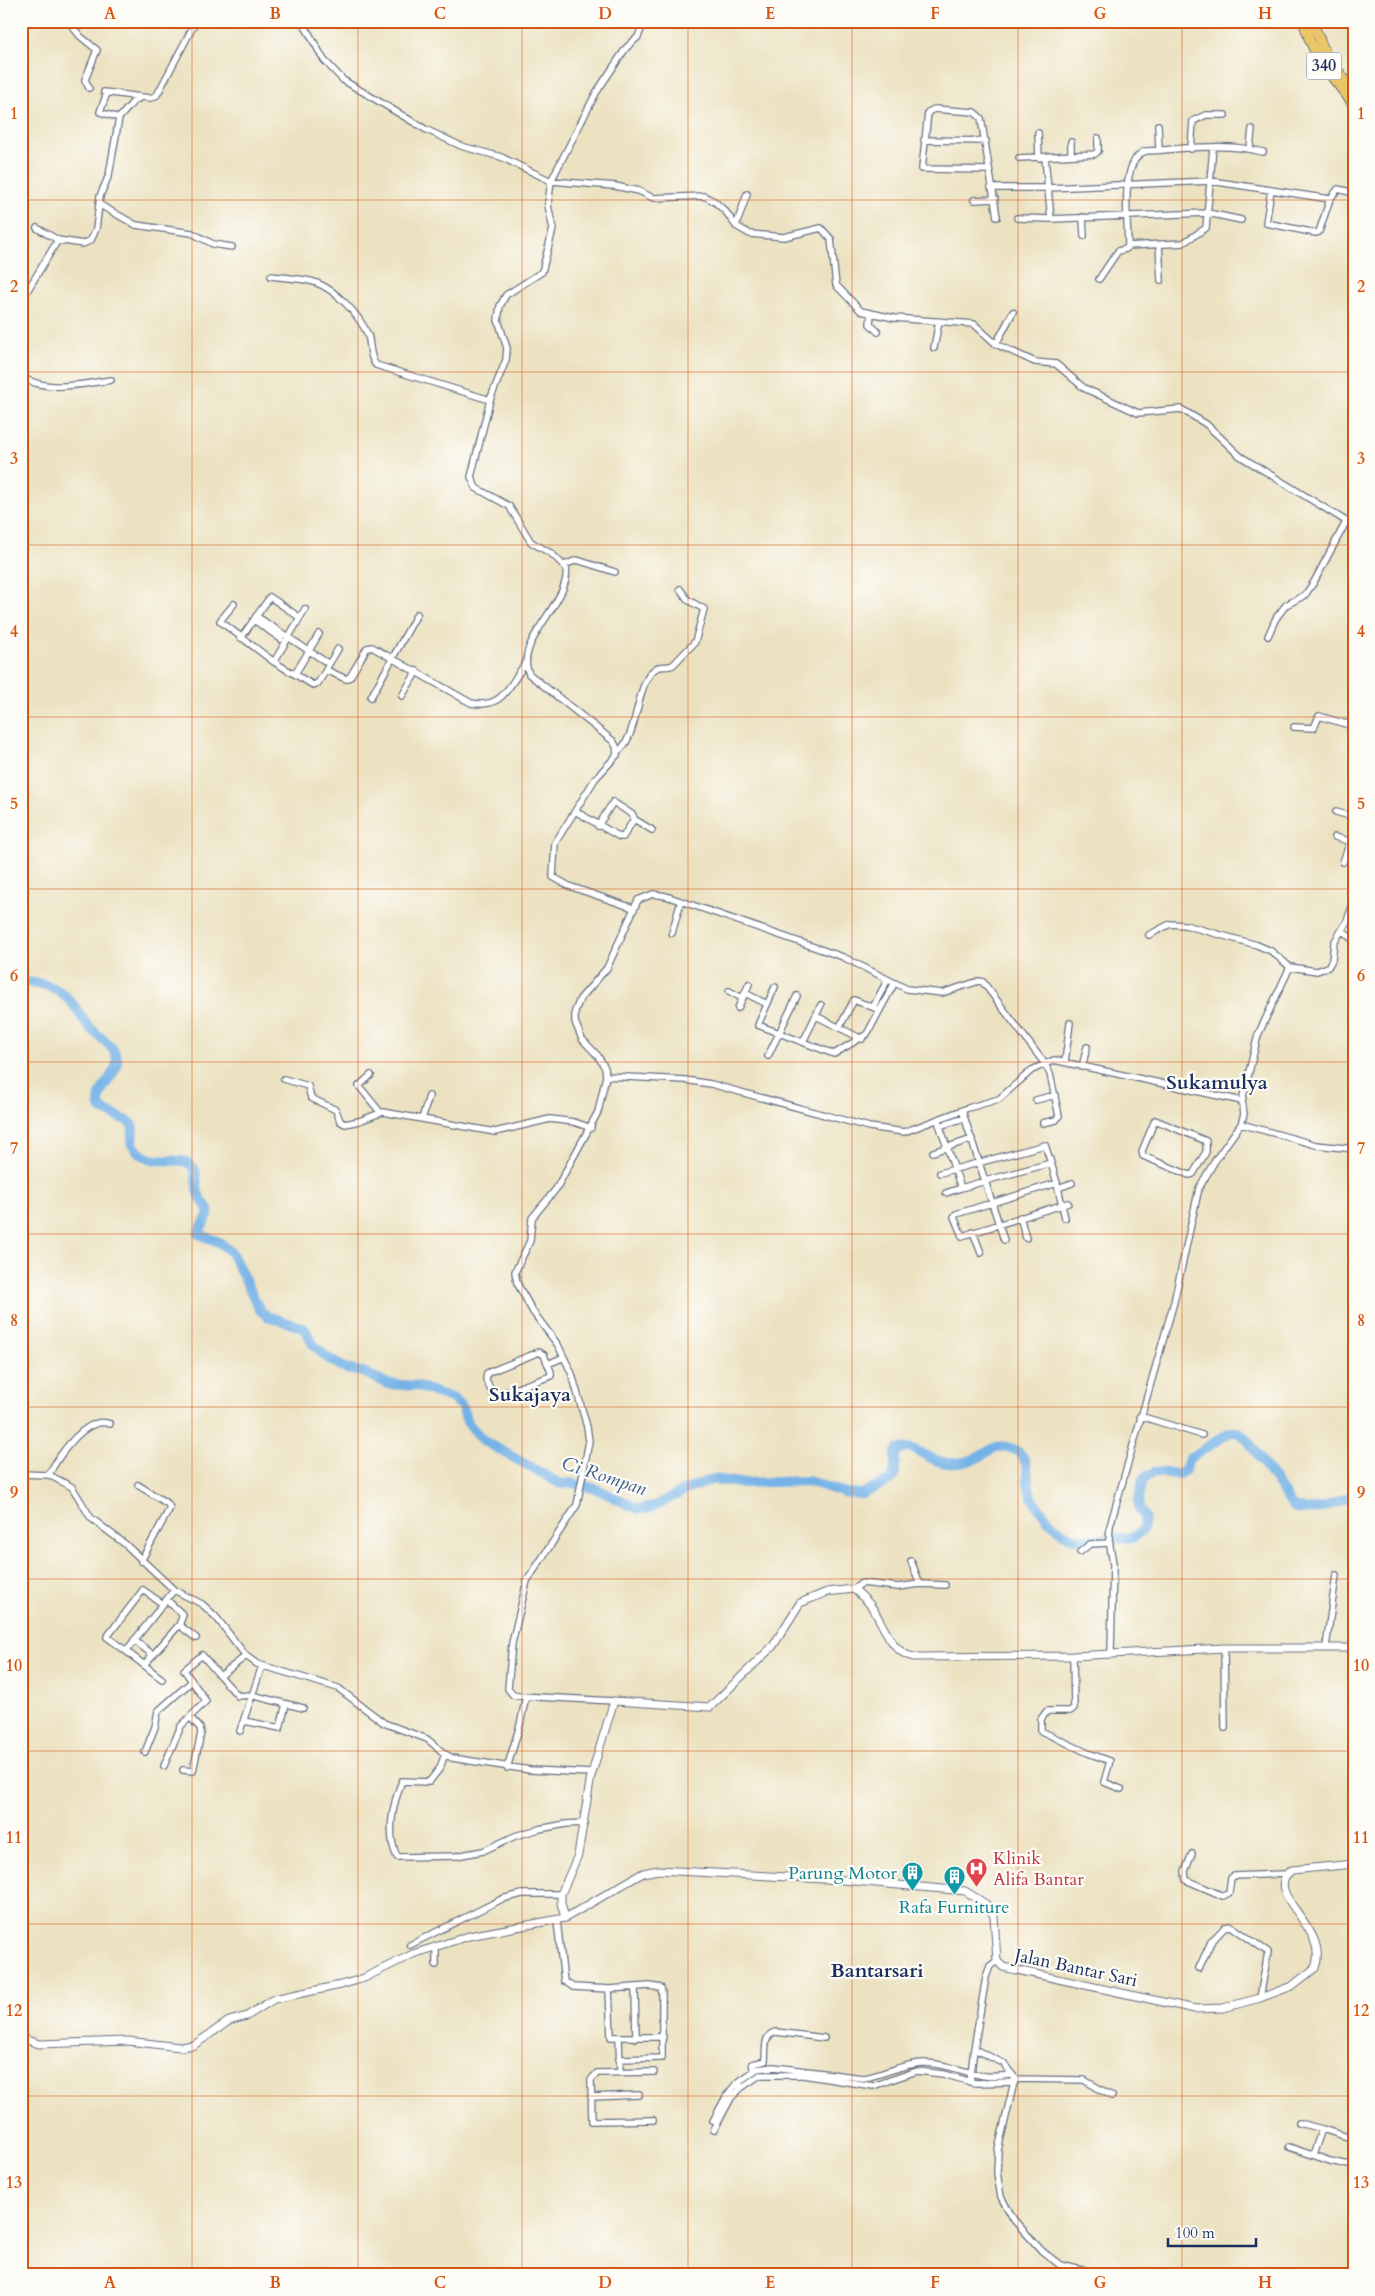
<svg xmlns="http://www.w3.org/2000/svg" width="1375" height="2296" font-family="Cardo,serif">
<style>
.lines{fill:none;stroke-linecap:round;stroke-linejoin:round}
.river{stroke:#75b2e7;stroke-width:10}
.minor-casing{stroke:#646e81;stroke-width:8}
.tertiary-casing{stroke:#646e81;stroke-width:9}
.primary-casing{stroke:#646e81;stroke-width:11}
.minor{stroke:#fff;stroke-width:5.5}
.tertiary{stroke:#fff;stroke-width:7}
.primary{stroke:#ebc669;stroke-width:9}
.grid{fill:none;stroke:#d45514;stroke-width:1;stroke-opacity:0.55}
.labels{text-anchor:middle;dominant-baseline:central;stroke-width:4.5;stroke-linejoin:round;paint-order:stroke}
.shield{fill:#fdfcf7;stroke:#5f6c8c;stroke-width:1}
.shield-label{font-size:16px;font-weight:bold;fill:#1b2f5e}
.health-label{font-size:18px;fill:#be3a42;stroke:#fdfcf7;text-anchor:start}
.culture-label{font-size:18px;fill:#0d838f;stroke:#fdfcf7;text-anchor:end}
.street-label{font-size:18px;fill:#1b2f5e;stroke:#fdfcf7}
.water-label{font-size:19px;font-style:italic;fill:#3a5d8e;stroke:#fdfcf7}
.quarter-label{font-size:20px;font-weight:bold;fill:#1b2f5e;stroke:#fdfcf7}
.neatline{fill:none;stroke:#d45514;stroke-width:2}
.grid-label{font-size:16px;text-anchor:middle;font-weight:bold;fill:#d45514}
</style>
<rect width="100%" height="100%" fill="#fdfcf7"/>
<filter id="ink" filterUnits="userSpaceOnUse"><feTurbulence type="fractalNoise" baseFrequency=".02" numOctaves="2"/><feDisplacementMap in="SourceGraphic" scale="10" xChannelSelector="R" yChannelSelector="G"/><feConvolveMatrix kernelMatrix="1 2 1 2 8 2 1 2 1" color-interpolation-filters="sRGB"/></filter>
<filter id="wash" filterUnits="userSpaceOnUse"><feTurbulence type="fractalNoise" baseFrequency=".0096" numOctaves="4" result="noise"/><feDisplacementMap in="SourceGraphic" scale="20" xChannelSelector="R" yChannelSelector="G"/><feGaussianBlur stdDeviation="1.12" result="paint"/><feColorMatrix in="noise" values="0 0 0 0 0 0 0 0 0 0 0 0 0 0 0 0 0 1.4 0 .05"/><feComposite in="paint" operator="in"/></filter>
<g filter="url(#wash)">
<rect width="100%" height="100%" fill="#ece2c1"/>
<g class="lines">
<!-- river -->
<path class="river" d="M 21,982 C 55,981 69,995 85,1022 C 92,1033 116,1045 117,1060 C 118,1076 92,1091 101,1109 L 130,1122 L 133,1128 L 132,1144 C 151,1175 186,1148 195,1171 C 197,1178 196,1186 198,1193 C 200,1200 206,1204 208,1210 C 210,1219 199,1226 199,1234 L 219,1242 L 231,1252 L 260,1310 L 267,1316 L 304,1328 L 313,1344 L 326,1357 L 346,1369 L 363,1372 L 388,1384 L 417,1386 L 454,1399 L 462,1407 L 467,1422 L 484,1441 L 561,1484 L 572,1483 L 597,1489 L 638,1509 L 650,1508 L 692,1487 L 714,1479 L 741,1483 L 808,1481 L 846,1493 L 862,1494 L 891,1480 L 895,1472 L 895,1457 L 897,1450 C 916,1442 928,1462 947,1463 C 957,1464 967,1462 977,1458 C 988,1453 994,1444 1007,1447 C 1035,1453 1023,1479 1032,1497 C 1039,1510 1055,1530 1069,1536 C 1087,1543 1110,1536 1130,1538 C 1140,1536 1148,1525 1143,1514 C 1142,1514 1139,1508 1139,1507 C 1137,1500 1142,1487 1143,1479 L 1154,1472 L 1179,1474 L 1185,1470 L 1189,1459 L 1230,1432 L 1238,1432 L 1247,1439 L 1293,1507 C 1313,1515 1335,1503 1354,1495"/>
</g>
</g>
<g filter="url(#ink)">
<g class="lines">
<defs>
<path id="minor" d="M 68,21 L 80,36 L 97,50 L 85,80 L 89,88
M 302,21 L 324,60 L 343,80 L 425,129 L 461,146 L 501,157 L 551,181 L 615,186 L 639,191 L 653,198 L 704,196 L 714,201 L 726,212 L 736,226 L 750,234 L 784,237 L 821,228 L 831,239 L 836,285 L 861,311 L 894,318 L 974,324 L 996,344 L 1035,362 L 1056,364 L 1084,388 L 1138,413 L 1181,409 L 1206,424 L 1240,456 L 1354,526
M 104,92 L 141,97
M 107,93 L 100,112 L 119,118
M 1158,125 L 1159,150
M 1038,133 L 1039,158
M 924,140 L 986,141
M 1071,142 L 1071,155
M 1250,148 L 1252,129
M 1191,149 L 1193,121 L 1206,115 L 1225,115
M 1019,158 L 1095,154 L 1098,151 L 1098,138
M 1045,158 L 1051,219
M 989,170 L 922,169 L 928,112 L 934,109 L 974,112 L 981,118 L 997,217
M 991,188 L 1047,188 L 1211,181 L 1330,199 L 1338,189 L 1354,193
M 1271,190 L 1266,223 L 1316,233 L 1319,232 L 1330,199
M 974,200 L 995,199
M 100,205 L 136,225 L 192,233 L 213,244 L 232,247
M 1083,217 L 1084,236
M 1017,218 L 1051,219 L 1208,213 L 1241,220
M 736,226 L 747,194
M 37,228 L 58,240
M 1159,245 L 1161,280
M 1128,246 C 1128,223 1119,159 1146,151 C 1184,149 1225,142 1263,152
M 271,276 C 285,278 304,278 317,283 C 337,291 359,315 368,335 C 371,345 369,357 376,365 L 490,400
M 1099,279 L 1118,251 L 1126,249 L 1128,246 L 1183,243 L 1206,228 L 1213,148
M 21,301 L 58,240 L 83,244 L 91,240 L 96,229 L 100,196 L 109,175 L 119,118 L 133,102 L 141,97 L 151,98 L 157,95 L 196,21
M 871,314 L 870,324 L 878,332
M 996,344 L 1013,312
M 934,348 L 939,321
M 21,377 C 50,393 80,384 111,380
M 564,565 L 577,560 L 615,572
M 234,604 L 220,621 L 274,662 L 313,685 L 318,683 L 326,670
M 256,616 L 329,664 L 326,670 L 346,679 L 350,677 L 367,648 L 372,647 L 471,703 C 503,709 508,687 525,664
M 254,620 L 281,639
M 1268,636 L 1276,618 L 1286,605 L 1305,595 L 1314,582 L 1346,522
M 241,638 L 270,597 L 299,617
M 274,662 L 305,609
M 329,664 L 338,649
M 295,674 L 319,634
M 402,696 L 417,671
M 371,697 L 417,614
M 1294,727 L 1314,728 L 1319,716 L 1346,724 L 1354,720
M 617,752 C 639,739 635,683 655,669 C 659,665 667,668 673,665 L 695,642 L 704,609 L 688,600 L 680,589
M 575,811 L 620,837 L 623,837 L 634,819 L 652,830
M 1336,812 L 1354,817
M 598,826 L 613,802 L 633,815 L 634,819
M 1335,837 L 1352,842
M 1343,862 L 1350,842
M 633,908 L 569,886 L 553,877 L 555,843 L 595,779 L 617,755 L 616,746 L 613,741 L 529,674 C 513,641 572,601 566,568 L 552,554 L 531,542 L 509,506 L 476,488 L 471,477 L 490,400 L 506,360 L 507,348 L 498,320 L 500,306 L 506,295 L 542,272 L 553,229 L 548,205 L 551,181 L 596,93 L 626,48 L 638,37 L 644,21
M 1342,930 L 1354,941
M 672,933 L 681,901
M 1149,935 L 1170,924 L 1185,925 L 1257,945 L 1271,951 L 1290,967
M 775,987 L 758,1025 L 834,1054 L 867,1034 L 894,984
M 729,991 L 742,998
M 745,993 L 767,1004
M 873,1007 L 887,981
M 738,1008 L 749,984
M 816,1016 L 862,1039
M 840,1026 L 854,1000 L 880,1010
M 803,1042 L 821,1005
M 768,1056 L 797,996
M 1065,1062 L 1070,1023
M 1082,1067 L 1087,1047
M 371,1075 L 359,1086 L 380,1112
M 606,1076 L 685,1080 L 711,1084 L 869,1127 L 904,1132 L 968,1108 L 999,1099 L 1032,1070 L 1054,1060 L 1242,1101 L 1244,1114 L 1241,1124 L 1216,1159 L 1199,1188 L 1174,1302 L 1110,1526 L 1109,1540 L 1113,1564 L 1111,1653
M 284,1079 L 308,1086 L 311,1098 L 336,1110 L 340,1121 L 345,1124 L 359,1121 L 383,1112 L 495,1132 L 550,1119 L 574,1122 L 591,1128
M 1036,1100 L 1055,1095
M 1242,1101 L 1258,1035 L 1290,967 L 1317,971 L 1328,967 L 1332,960 L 1334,943 L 1347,921 L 1354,901
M 422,1119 L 429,1096
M 1155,1120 L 1206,1141 L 1206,1152 L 1193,1174 L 1189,1175 L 1143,1156 L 1142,1151 Z
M 938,1121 L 961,1188 L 985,1181 L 962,1110
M 1241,1124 L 1316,1145 L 1354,1149
M 940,1126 L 964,1118
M 933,1152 L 972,1139
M 1051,1163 L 1057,1183
M 940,1173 L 1045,1145 L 1051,1163 L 985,1181 L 1004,1240
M 1058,1188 L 1065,1218
M 946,1193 L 961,1188
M 1068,1203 L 962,1236 L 954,1217 L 956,1214 L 1057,1183 L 1058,1188 L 1072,1183
M 1020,1217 L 1026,1238
M 973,1232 L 981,1253
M 539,1352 L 544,1355 L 551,1372 L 551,1376 L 494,1396 L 486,1380 L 487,1373 Z
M 548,1364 L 564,1357
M 1140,1416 L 1202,1435
M 21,1474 L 49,1475 L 72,1487 L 91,1518 L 125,1544 L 174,1590 L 202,1604 L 216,1617 L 246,1656 L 257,1664 L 338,1688 L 384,1723 L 427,1739 L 445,1754 L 452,1758 L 530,1770 L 592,1773
M 49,1475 C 57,1457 87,1414 110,1424
M 138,1485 L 168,1504 L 170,1508 L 141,1561
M 1080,1552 L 1090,1544 L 1110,1543
M 911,1561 L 920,1584
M 854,1589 L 862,1583 L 898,1587 L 920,1584 L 945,1585
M 163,1604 L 143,1590 L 107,1637 L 126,1651 L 174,1590
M 179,1625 L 196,1638
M 134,1640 L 153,1655
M 1326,1647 L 1336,1575
M 1224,1648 L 1225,1728
M 126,1651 L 144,1665 L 179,1625 L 183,1615 L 167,1600
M 1073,1656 L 1074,1708 L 1070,1711 L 1047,1711 L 1041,1719 L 1041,1731 L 1088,1753 L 1110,1761 L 1104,1782 L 1121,1789
M 144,1665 L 162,1679
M 220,1676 L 238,1696 L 251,1695 L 303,1708
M 614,1701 L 519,1696 L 513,1695 L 508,1689 L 512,1643 L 527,1581 L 577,1505 L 589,1441 L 587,1427 L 572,1374 L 558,1345 L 533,1312 L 517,1283 L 515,1272 L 530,1241 L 532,1218 L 556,1189 L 598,1112 L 606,1076 L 605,1068 L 598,1056 L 582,1039 L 575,1022 L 575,1011 L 580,999 L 607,968 L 638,900 L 653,894 L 666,896 L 843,957 L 907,989 L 942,993 L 979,981 L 983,982 L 1045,1064 L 1050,1074 L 1059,1116 L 1056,1120 L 1043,1123
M 244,1721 L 280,1728 L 286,1704
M 240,1731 L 262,1666
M 145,1752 L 155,1727 L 158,1711 L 191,1682
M 445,1754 L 440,1768 L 429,1782 L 402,1781 C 393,1803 386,1834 397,1857 L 456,1856 L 483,1851 L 515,1836 L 539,1829 L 566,1824 L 585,1823
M 164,1766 L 181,1726 L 190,1717
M 507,1768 L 520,1725 L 526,1696
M 183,1770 L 193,1771 L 201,1733 L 200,1728 L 190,1717 L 206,1701 L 184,1670 L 202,1655 L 220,1676 L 246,1656
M 1192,1854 L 1185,1871 L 1186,1880 L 1223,1896 L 1229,1893 L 1231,1878 L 1234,1876 L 1286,1874
M 557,1921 L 564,1981 L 573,1987 L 609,1989 L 611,2037 L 663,2037
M 410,1945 L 502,1899 L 522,1894 L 561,1894
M 436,1948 L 436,1965
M 997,1961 L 990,1966 L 986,1977 L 974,2049 L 1003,2063 L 1015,2078 L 998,2150 L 997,2173 L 1001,2197 L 1014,2220 L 1042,2251 L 1060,2265 L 1103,2275
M 1199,1968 L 1211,1942 L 1225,1927 L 1231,1926 L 1268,1952 L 1260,1998
M 635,1987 L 636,2038
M 609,1989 L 650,1986 L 661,1988 L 662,1993 L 662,2058 L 619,2059
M 619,2038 L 620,2073
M 754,2071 L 752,2064 L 765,2061 C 766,2050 763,2034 776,2032 L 824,2038
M 1012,2075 C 1003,2076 994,2077 985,2076 C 965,2073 946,2063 924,2063 C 903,2063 884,2075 863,2078 L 774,2067 L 757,2069 L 737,2083 L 741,2088 L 760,2075 L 803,2075 L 873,2086 L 917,2071 L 943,2074 L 975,2083 L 1015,2082
M 1015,2079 L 1084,2080 L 1112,2096
M 970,2082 L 974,2049
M 591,2097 L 639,2095
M 653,2120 L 592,2121 L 591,2080 L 597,2073 L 654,2072
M 713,2121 L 727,2095 L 737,2083
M 1299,2123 L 1322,2129
M 714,2130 L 731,2098 L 741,2088
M 1289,2147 L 1330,2161 L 1354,2166
M 1313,2155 L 1322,2129 L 1354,2139"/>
<path id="tertiary" d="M 565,1918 L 561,1903 L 561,1894 L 578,1855 L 591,1776 L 614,1701 L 710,1707 L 773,1646 L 800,1603 L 827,1592 L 854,1589 C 860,1595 867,1600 871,1606 C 883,1622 891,1654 914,1657 L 1073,1656 L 1224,1648 L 1354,1648
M 21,2038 L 39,2044 L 128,2041 L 180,2047 L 194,2045 L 229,2021 L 247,2016 L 274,1999 L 341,1985 L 364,1978 L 413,1954 L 469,1936 L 565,1918 L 643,1873 L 658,1870 L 843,1880 L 965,1891 L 986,1904 L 994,1916 L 997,1961 L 1003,1967 L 1195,2009 L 1223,2008 L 1260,1998 L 1292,1986 L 1315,1968 C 1331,1926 1259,1894 1292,1870 L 1354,1864"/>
<path id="primary" d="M 1303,21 L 1310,41 L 1321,63 L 1354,105
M 1312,21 L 1327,57 L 1354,91"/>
</defs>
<!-- minor casing -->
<use href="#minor" class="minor-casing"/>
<!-- tertiary casing -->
<use href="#tertiary" class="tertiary-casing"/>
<!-- primary casing -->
<use href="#primary" class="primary-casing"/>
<!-- minor -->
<use href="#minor" class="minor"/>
<!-- tertiary -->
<use href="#tertiary" class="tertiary"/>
<!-- primary -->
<use href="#primary" class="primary"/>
</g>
</g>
<!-- grid -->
<path class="grid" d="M 192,21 L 192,2275M 358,21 L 358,2275M 522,21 L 522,2275M 688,21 L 688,2275M 852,21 L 852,2275M 1018,21 L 1018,2275M 1182,21 L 1182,2275M 21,200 L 1354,200M 21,372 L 1354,372M 21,545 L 1354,545M 21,717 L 1354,717M 21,889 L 1354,889M 21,1062 L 1354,1062M 21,1234 L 1354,1234M 21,1407 L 1354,1407M 21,1579 L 1354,1579M 21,1751 L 1354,1751M 21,1924 L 1354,1924M 21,2096 L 1354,2096"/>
<!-- icons -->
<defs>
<symbol id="hospital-pin" viewBox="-11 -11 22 30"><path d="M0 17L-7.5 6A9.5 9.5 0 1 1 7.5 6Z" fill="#e0444e" stroke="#fdfcf7"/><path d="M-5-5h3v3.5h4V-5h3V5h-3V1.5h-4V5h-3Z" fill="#fff"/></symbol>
<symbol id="building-pin" viewBox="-11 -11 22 30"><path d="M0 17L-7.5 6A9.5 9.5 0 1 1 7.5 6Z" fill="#0f9aa8" stroke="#fdfcf7"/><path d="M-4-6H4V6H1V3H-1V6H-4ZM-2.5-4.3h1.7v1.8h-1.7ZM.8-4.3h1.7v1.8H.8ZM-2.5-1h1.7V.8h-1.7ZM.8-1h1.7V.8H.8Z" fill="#fff"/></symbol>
</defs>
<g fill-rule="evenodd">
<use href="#hospital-pin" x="964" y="1856" width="25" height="34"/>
<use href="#building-pin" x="900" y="1860" width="25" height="34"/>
<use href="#building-pin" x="942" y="1864" width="25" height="34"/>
</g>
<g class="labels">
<!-- shield labels -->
<rect class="shield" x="1306.5" y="52.5" width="35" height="27" rx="4"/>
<g class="shield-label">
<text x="1324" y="66">340</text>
</g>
<!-- health labels -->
<g class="health-label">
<text x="993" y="1858">Klinik<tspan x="993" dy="21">Alifa Bantar</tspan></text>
</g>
<!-- culture labels -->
<g class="culture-label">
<text x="897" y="1873">Parung Motor</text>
<text x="954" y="1907" text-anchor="middle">Rafa Furniture</text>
</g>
<!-- street labels -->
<g class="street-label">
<text transform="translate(1076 1968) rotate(12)">Jalan Bantar Sari</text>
</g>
<!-- water labels -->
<g class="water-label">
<text transform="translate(604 1476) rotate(18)">Ci Rompan</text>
</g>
<!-- quarter labels -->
<g class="quarter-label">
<text x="1217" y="1082">Sukamulya</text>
<text x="530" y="1394">Sukajaya</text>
<text x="877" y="1970">Bantarsari</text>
</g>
</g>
<!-- margin -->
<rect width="1375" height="2296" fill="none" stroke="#fdfcf7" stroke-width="55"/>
<!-- scale -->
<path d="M1168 2238v8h88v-8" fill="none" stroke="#1b2f5e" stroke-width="2.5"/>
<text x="1175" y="2238" font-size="15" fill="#1b2f5e" stroke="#fdfcf7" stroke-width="4" paint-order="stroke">100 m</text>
<rect x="28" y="28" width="1320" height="2240" class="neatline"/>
<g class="grid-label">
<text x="110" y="19">A</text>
<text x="275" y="19">B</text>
<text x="440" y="19">C</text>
<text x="605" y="19">D</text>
<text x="770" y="19">E</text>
<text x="935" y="19">F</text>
<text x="1100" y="19">G</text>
<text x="1265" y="19">H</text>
<text x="14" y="119">1</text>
<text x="1361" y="119">1</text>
<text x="14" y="292">2</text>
<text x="1361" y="292">2</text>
<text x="14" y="464">3</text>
<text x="1361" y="464">3</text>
<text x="14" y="637">4</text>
<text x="1361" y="637">4</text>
<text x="14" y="809">5</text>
<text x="1361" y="809">5</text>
<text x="14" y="981">6</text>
<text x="1361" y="981">6</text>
<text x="14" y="1154">7</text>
<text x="1361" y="1154">7</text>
<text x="14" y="1326">8</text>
<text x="1361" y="1326">8</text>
<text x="14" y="1498">9</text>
<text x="1361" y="1498">9</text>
<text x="14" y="1671">10</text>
<text x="1361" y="1671">10</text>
<text x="14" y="1843">11</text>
<text x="1361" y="1843">11</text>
<text x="14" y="2016">12</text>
<text x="1361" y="2016">12</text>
<text x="14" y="2188">13</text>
<text x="1361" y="2188">13</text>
<text x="110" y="2288">A</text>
<text x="275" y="2288">B</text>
<text x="440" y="2288">C</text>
<text x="605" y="2288">D</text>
<text x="770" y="2288">E</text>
<text x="935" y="2288">F</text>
<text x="1100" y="2288">G</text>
<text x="1265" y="2288">H</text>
</g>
</svg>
